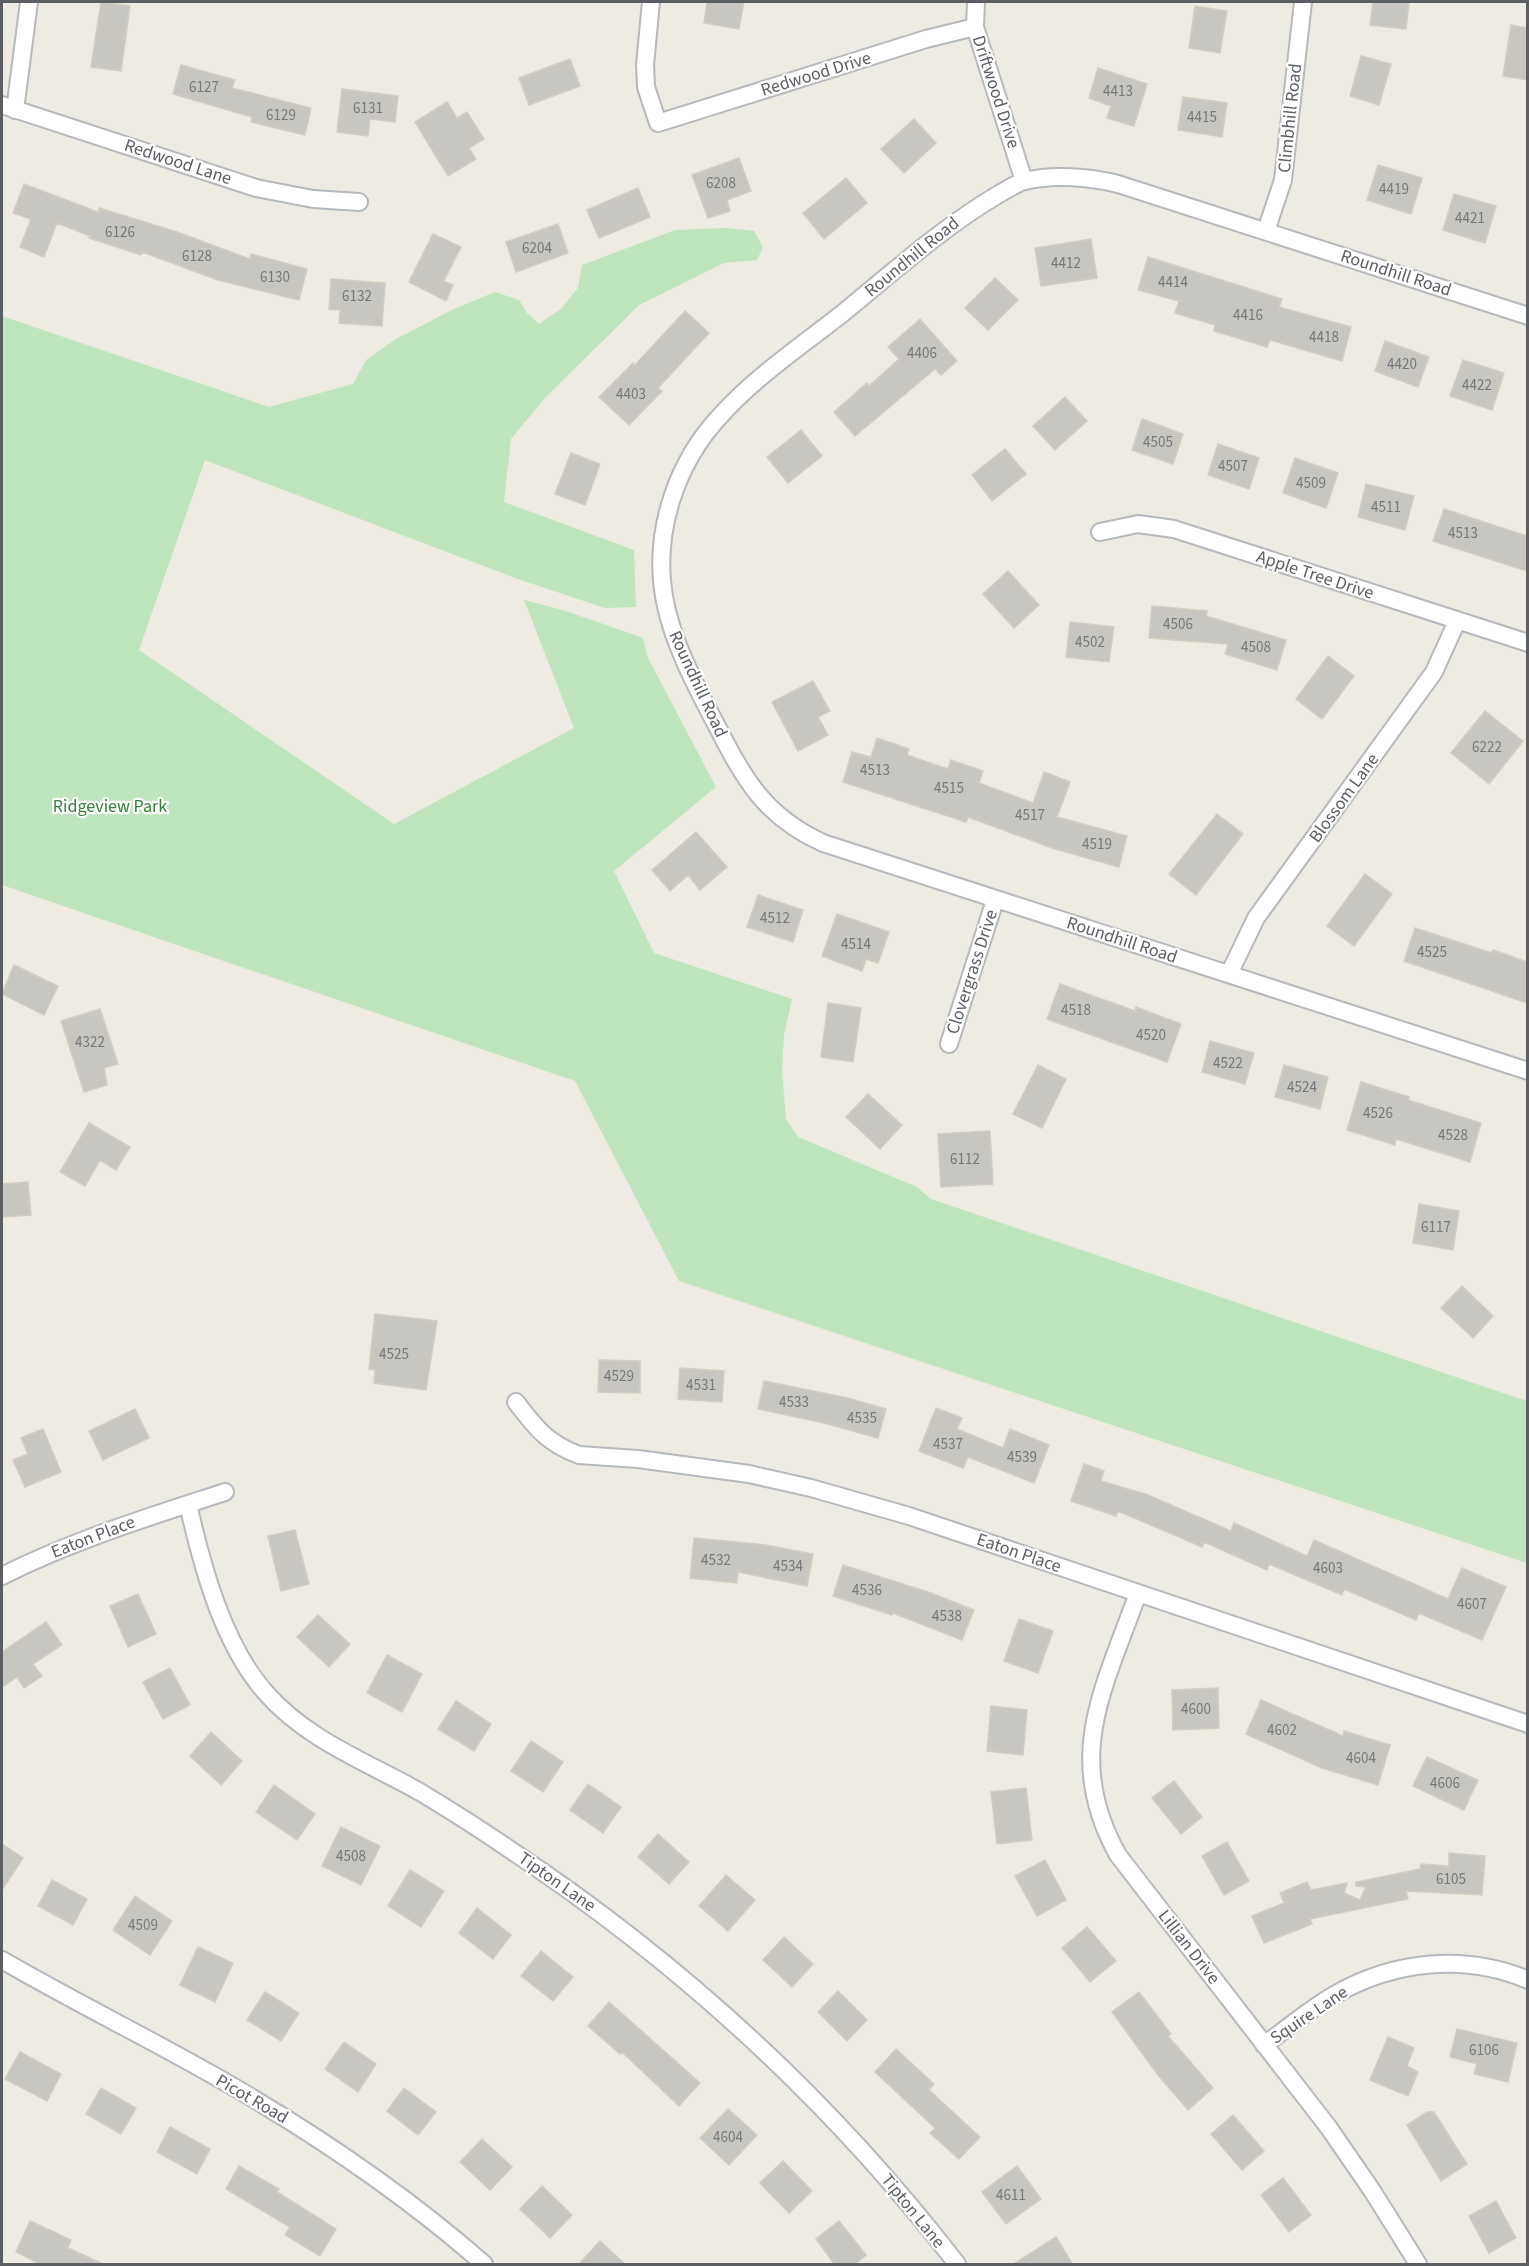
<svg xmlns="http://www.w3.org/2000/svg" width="1529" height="2266" font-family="'Source Sans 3',sans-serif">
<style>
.green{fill:#bfe5bf}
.building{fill:#c8c6c0;stroke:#d2cdc1;stroke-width:1.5}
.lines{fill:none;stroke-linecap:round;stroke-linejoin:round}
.minor-casing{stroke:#b5b8bd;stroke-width:20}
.minor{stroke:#fff;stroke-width:16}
.labels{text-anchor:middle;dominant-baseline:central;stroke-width:4.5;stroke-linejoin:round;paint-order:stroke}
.number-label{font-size:15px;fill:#76787a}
.street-label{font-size:18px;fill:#5b5e63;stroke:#fff}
.park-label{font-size:18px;fill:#348139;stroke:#fff}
</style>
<rect width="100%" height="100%" fill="#edebe2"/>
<!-- green -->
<path class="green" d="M 726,228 L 754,231 L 763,247 L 757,260 L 724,263 L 639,305 L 545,398 L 511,439 L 504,502 L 634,550 L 636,607 L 605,608 L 515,578 L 205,460 L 139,650 L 394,824 L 574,728 L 524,600 L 566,611 L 643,638 L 648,658 L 716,787 L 614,871 L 654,953 L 792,999 L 784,1035 L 782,1070 L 786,1119 L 798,1137 L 917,1187 L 931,1199 L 1527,1401 L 1527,1563 L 679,1281 L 575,1081 L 2,885 L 2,316 L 269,407 L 353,384 L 366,360 L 396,339 L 454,309 L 495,292 L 519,300 L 526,312 L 539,324 L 562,308 L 578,288 L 582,265 L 675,230 Z"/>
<!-- building -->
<path class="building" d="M 101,2 L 130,6 L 121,71 L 91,67 Z
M 707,2 L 744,2 L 739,29 L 704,23 Z
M 1373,2 L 1409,2 L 1406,29 L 1370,25 Z
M 1195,6 L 1227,11 L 1220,53 L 1189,48 Z
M 1511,25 L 1527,28 L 1527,80 L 1503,76 Z
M 1361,56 L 1391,64 L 1379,105 L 1350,96 Z
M 570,59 L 580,86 L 529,105 L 519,78 Z
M 181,65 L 235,80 L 232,88 L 311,108 L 305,135 L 251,122 L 252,117 L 173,94 Z
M 1098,68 L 1147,84 L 1134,126 L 1107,118 L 1111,106 L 1089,98 Z
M 342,89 L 398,96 L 395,122 L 370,119 L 368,136 L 337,132 Z
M 1183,97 L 1227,103 L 1222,137 L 1178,130 Z
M 447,102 L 457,118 L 467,112 L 484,139 L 469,148 L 476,159 L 448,176 L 415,122 Z
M 914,119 L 936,143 L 904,173 L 881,149 Z
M 739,158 L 751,191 L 727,200 L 730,211 L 708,218 L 692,175 Z
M 1378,165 L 1422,178 L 1411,214 L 1367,200 Z
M 846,178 L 867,203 L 824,239 L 803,213 Z
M 24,184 L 98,212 L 99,208 L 177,232 L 250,259 L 251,254 L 307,269 L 299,300 L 218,280 L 142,252 L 141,255 L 89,238 L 90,236 L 57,223 L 44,257 L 20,247 L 31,219 L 13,213 Z
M 638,188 L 650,217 L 599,238 L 587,210 Z
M 1454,194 L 1496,206 L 1485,243 L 1443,230 Z
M 558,224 L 568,253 L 516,272 L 506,242 Z
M 433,234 L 461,247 L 444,281 L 453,285 L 446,301 L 409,282 Z
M 1091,239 L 1097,278 L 1041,286 L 1035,248 Z
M 1148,257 L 1282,299 L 1279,307 L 1351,327 L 1342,361 L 1270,340 L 1267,347 L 1214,331 L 1215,325 L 1175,313 L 1179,301 L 1138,290 Z
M 995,278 L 1018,300 L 988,330 L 965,308 Z
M 331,279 L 385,283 L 382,326 L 339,323 L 340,310 L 329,309 Z
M 685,311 L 709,333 L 658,388 L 662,391 L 629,425 L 599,397 L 633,363 L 635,365 Z
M 920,319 L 957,361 L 941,375 L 935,369 L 855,436 L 834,412 L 867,383 L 869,386 L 899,359 L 888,347 Z
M 1385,341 L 1429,357 L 1418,387 L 1375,371 Z
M 1463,360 L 1504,373 L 1492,410 L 1450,396 Z
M 1065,397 L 1087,421 L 1055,450 L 1033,426 Z
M 1142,419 L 1183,434 L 1173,464 L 1132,450 Z
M 801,430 L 822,456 L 788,483 L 767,457 Z
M 1218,444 L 1259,458 L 1249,489 L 1208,475 Z
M 1005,449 L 1026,474 L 992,501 L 972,475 Z
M 571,453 L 600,464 L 585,505 L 555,494 Z
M 1295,458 L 1338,473 L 1326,508 L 1283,493 Z
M 1366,484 L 1414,496 L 1405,530 L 1358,517 Z
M 1444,509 L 1527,536 L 1527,571 L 1433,541 Z
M 1008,571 L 1039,605 L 1014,628 L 983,594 Z
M 1152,606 L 1207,611 L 1206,616 L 1286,640 L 1277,670 L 1225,654 L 1228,644 L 1149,638 Z
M 1070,622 L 1114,627 L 1109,662 L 1066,657 Z
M 1328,656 L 1354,676 L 1322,719 L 1296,699 Z
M 813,681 L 830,711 L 818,717 L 828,735 L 798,751 L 772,702 Z
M 1485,711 L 1523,741 L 1489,784 L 1451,753 Z
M 877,738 L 909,749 L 907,755 L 948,769 L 951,760 L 983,771 L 979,783 L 1033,803 L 1044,772 L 1070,782 L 1057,817 L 1127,836 L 1119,867 L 1055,849 L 968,817 L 966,822 L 843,782 L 852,752 L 871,757 Z
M 1217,814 L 1243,834 L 1196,895 L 1169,874 Z
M 696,832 L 727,867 L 700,890 L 688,875 L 670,891 L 652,870 Z
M 1365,874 L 1392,894 L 1354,946 L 1327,926 Z
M 758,895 L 803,910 L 793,942 L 747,927 Z
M 837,914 L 889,932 L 878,963 L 866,959 L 862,971 L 822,956 Z
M 1415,928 L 1492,953 L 1493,950 L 1527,962 L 1527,1003 L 1404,961 Z
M 14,965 L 58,986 L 44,1015 L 2,994 Z
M 1060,984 L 1135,1011 L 1136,1007 L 1181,1024 L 1167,1062 L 1047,1019 Z
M 828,1003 L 861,1008 L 853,1062 L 821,1057 Z
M 100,1009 L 118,1064 L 104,1068 L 107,1085 L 84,1092 L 61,1021 Z
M 1210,1041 L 1254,1053 L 1245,1084 L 1202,1072 Z
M 1038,1065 L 1066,1079 L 1042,1128 L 1013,1114 Z
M 1284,1065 L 1328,1077 L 1320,1109 L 1275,1097 Z
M 1361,1082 L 1409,1097 L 1408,1100 L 1481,1123 L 1470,1162 L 1396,1139 L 1395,1145 L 1347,1130 Z
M 868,1094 L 902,1125 L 880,1149 L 846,1117 Z
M 89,1123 L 130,1147 L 116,1170 L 100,1160 L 85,1186 L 60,1172 Z
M 990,1131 L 993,1184 L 941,1187 L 938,1134 Z
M 28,1182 L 31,1215 L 2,1217 L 2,1184 Z
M 1419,1204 L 1459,1211 L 1453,1250 L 1413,1243 Z
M 1462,1286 L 1493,1316 L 1473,1338 L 1441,1308 Z
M 375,1314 L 437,1321 L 426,1390 L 374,1383 L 375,1370 L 369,1369 Z
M 599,1360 L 640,1361 L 640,1393 L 598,1392 Z
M 680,1368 L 724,1371 L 722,1402 L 678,1399 Z
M 764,1381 L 848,1398 L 886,1409 L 878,1438 L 824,1423 L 758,1409 Z
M 936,1408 L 962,1418 L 957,1429 L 1003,1448 L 1010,1429 L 1049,1445 L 1034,1483 L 968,1457 L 963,1468 L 919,1451 Z
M 135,1409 L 149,1438 L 103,1460 L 89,1431 Z
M 43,1429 L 61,1472 L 25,1487 L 13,1460 L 28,1454 L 21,1438 Z
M 1084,1464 L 1104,1471 L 1101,1481 L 1148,1495 L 1231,1531 L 1234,1523 L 1307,1556 L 1314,1540 L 1448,1599 L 1462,1568 L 1506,1587 L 1482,1640 L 1419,1613 L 1416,1620 L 1344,1589 L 1342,1595 L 1269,1564 L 1267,1570 L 1204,1542 L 1202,1547 L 1118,1511 L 1116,1516 L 1071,1501 Z
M 295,1530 L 309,1584 L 281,1591 L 268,1536 Z
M 694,1538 L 766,1545 L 813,1554 L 807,1586 L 738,1572 L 737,1583 L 690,1578 Z
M 843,1565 L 931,1593 L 974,1610 L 962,1640 L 893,1613 L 892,1615 L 833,1596 Z
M 138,1594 L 156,1634 L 128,1647 L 110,1606 Z
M 318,1615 L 350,1644 L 329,1667 L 297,1637 Z
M 1019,1619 L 1053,1631 L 1038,1673 L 1004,1661 Z
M 46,1622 L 62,1645 L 33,1664 L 42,1676 L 24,1688 L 17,1677 L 2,1687 L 2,1652 Z
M 387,1655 L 422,1674 L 402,1712 L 367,1693 Z
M 170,1668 L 190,1705 L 163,1719 L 143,1682 Z
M 1218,1688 L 1219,1728 L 1173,1730 L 1172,1690 Z
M 1261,1700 L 1343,1736 L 1344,1731 L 1390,1745 L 1378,1785 L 1322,1768 L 1246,1734 Z
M 456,1701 L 491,1724 L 474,1751 L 438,1729 Z
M 991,1706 L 1027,1710 L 1023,1755 L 987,1751 Z
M 211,1732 L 242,1761 L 221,1785 L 190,1756 Z
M 531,1741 L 563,1762 L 543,1792 L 511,1771 Z
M 1427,1757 L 1478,1780 L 1464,1810 L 1413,1786 Z
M 1174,1781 L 1202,1817 L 1181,1834 L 1152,1798 Z
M 588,1784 L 621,1807 L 603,1833 L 570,1810 Z
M 274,1785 L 315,1814 L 297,1840 L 256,1812 Z
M 1026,1788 L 1032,1840 L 997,1844 L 991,1792 Z
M 341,1827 L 380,1846 L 361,1885 L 322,1866 Z
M 658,1834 L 689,1862 L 669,1884 L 638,1857 Z
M 1227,1842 L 1249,1881 L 1224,1895 L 1202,1856 Z
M 2,1844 L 23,1858 L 2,1890 Z
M 1449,1853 L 1485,1856 L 1482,1895 L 1406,1891 L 1408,1899 L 1310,1919 L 1312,1924 L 1264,1943 L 1252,1916 L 1284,1903 L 1280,1893 L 1307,1882 L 1311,1890 L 1347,1883 L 1344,1893 L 1360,1900 L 1366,1887 L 1356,1886 L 1356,1882 L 1420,1869 L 1421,1864 L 1449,1866 Z
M 1045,1860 L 1066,1900 L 1037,1916 L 1015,1876 Z
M 410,1870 L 444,1891 L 421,1927 L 388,1906 Z
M 726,1875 L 755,1900 L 728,1931 L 699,1906 Z
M 52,1880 L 87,1899 L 73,1925 L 38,1906 Z
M 135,1896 L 172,1921 L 150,1955 L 113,1930 Z
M 477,1908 L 511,1935 L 493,1959 L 459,1933 Z
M 1087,1927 L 1116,1961 L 1090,1982 L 1062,1948 Z
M 784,1937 L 813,1964 L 792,1987 L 763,1960 Z
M 198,1947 L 233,1963 L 215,2002 L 180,1985 Z
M 541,1951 L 573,1977 L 553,2001 L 521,1976 Z
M 838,1991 L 867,2020 L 847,2041 L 818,2012 Z
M 265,1992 L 299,2013 L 281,2041 L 247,2020 Z
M 1139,1992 L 1171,2034 L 1168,2036 L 1213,2088 L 1188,2110 L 1158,2075 L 1112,2012 Z
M 609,2002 L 700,2083 L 679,2106 L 622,2052 L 620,2054 L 588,2026 Z
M 1457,2029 L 1517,2043 L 1508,2082 L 1474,2074 L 1477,2064 L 1450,2057 Z
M 1388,2037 L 1414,2048 L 1407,2066 L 1418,2072 L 1408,2096 L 1370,2080 Z
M 344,2042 L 376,2064 L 358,2092 L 325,2069 Z
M 896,2049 L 934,2084 L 929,2090 L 980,2137 L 959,2159 L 930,2133 L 935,2128 L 875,2072 Z
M 20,2052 L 61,2074 L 47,2101 L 5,2079 Z
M 101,2088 L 136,2108 L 121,2134 L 86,2114 Z
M 404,2088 L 436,2112 L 418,2135 L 387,2111 Z
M 728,2109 L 757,2135 L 729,2165 L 700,2138 Z
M 1427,2112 L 1434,2112 L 1467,2164 L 1441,2181 L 1407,2125 Z
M 1233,2115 L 1264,2151 L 1242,2170 L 1211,2134 Z
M 170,2127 L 210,2149 L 197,2174 L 157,2152 Z
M 482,2139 L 512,2167 L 490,2190 L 460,2162 Z
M 783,2161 L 812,2191 L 789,2213 L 760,2183 Z
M 239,2166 L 279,2189 L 277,2192 L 336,2229 L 320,2256 L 285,2235 L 290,2227 L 226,2189 Z
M 1017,2166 L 1041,2199 L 1006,2224 L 982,2192 Z
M 1283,2178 L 1311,2215 L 1289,2232 L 1261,2195 Z
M 542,2186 L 572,2215 L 550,2238 L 520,2209 Z
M 1496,2201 L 1516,2238 L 1489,2253 L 1469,2216 Z
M 30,2221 L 71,2240 L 68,2248 L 105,2265 L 42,2265 L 16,2252 Z
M 839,2221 L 866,2255 L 854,2265 L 835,2265 L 816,2239 Z
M 1056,2237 L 1073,2265 L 1012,2265 Z
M 600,2241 L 626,2265 L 578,2265 Z"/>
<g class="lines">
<defs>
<path id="minor" d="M 651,2 L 645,65 L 646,87 L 658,123 L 926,39 L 975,27
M 976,2 L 975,27 L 1024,181
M 2,105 L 256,188 L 313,199 L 359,202
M 15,110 L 29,2
M 1266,231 L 1283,180 L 1303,2
M 1528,316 L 1118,184 C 1090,177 1053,174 1025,181 C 1016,183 1007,190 999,194 C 943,227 893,272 843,313 C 805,343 754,378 722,414 C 700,437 682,467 672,498 C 645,581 672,640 710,713 C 741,772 759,814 823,843 L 1528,1071
M 1100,532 L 1138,524 L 1174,529 L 1528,643
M 1229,974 L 1256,918 L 1434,672 L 1457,621
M 949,1044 L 995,900
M 516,1402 C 536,1428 547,1443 579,1455 L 638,1459 L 749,1474 L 811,1488 L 909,1516 L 1528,1724
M 188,1504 C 202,1566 223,1645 266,1693 C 307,1740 367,1762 420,1792 C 450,1810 480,1829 509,1849 C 681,1963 831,2101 957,2264
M 2,1576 C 73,1540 149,1517 225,1492
M 1138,1593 C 1104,1689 1063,1757 1118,1855 L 1329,2128 L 1373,2192 L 1418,2264
M 2,1960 C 81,2006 165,2046 244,2093 C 330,2144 410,2199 484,2264
M 1264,2045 C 1288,2028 1311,2008 1336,1994 C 1394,1961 1465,1953 1528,1980"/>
</defs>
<!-- minor casing -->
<use href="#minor" class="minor-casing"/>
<!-- minor -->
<use href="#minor" class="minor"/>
</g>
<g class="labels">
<!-- number labels -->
<g class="number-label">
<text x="204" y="87">6127</text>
<text x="1118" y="91">4413</text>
<text x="368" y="108">6131</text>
<text x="281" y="115">6129</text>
<text x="1202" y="117">4415</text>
<text x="721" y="183">6208</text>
<text x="1394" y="189">4419</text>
<text x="1470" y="218">4421</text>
<text x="120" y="232">6126</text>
<text x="537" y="248">6204</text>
<text x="197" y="256">6128</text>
<text x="1066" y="263">4412</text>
<text x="275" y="277">6130</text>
<text x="1173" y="282">4414</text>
<text x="357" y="296">6132</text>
<text x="1248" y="315">4416</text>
<text x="1324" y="337">4418</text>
<text x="922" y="353">4406</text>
<text x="1402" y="364">4420</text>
<text x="1477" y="385">4422</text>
<text x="631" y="394">4403</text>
<text x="1158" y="442">4505</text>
<text x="1233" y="466">4507</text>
<text x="1311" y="483">4509</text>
<text x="1386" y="507">4511</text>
<text x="1463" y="533">4513</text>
<text x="1178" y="624">4506</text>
<text x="1090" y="642">4502</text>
<text x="1256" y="647">4508</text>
<text x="1487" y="747">6222</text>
<text x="875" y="770">4513</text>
<text x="949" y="788">4515</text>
<text x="1030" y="815">4517</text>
<text x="1097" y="844">4519</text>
<text x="775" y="918">4512</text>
<text x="856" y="944">4514</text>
<text x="1432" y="952">4525</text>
<text x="1076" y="1010">4518</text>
<text x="1151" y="1035">4520</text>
<text x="90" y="1042">4322</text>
<text x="1228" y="1063">4522</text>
<text x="1302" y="1087">4524</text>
<text x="1378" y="1113">4526</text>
<text x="1453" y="1135">4528</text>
<text x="965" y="1159">6112</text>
<text x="1436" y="1227">6117</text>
<text x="394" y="1354">4525</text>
<text x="619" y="1376">4529</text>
<text x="701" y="1385">4531</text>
<text x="794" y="1402">4533</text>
<text x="862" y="1418">4535</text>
<text x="948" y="1444">4537</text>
<text x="1022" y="1457">4539</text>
<text x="716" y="1560">4532</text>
<text x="788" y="1566">4534</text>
<text x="1328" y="1568">4603</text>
<text x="867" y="1590">4536</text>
<text x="1472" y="1604">4607</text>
<text x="947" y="1616">4538</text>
<text x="1196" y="1709">4600</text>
<text x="1282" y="1730">4602</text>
<text x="1361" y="1758">4604</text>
<text x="1445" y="1783">4606</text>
<text x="351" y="1856">4508</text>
<text x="1451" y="1879">6105</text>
<text x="143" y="1925">4509</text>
<text x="1484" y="2050">6106</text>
<text x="728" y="2137">4604</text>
<text x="1011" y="2195">4611</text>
</g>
<!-- street labels -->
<g class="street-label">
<text transform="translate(816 74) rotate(-17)">Redwood Drive</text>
<text transform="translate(996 92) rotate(72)">Driftwood Drive</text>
<text transform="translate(1290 118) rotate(-84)">Climbhill Road</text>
<text transform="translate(178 162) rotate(18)">Redwood Lane</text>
<text transform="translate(912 257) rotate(-39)">Roundhill Road</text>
<text transform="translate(1396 273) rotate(18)">Roundhill Road</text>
<text transform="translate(1315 575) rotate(18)">Apple Tree Drive</text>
<text transform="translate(698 684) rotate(65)">Roundhill Road</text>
<text transform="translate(1344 798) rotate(-54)">Blossom Lane</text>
<text transform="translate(1122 940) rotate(18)">Roundhill Road</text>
<text transform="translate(972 972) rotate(-72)">Clovergrass Drive</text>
<text transform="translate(93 1537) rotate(-21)">Eaton Place</text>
<text transform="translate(1019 1553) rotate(19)">Eaton Place</text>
<text transform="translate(557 1882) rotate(35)">Tipton Lane</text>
<text transform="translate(1189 1947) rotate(52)">Lillian Drive</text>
<text transform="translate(1309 2015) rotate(-34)">Squire Lane</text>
<text transform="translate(252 2099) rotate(30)">Picot Road</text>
<text transform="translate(913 2211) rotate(51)">Tipton Lane</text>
</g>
<!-- park labels -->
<g class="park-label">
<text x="110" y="806">Ridgeview Park</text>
</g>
</g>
<!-- border -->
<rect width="1529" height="2266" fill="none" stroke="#5b5e63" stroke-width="6"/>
</svg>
